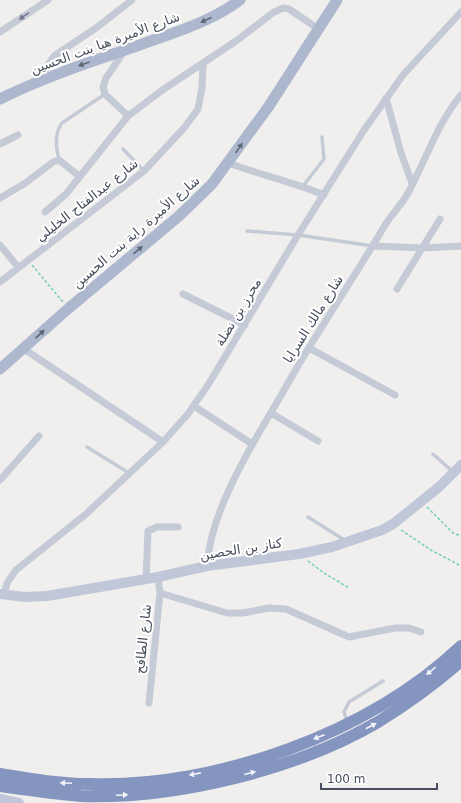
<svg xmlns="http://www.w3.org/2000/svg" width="461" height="803" font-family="'DejaVu Sans',Cairo,sans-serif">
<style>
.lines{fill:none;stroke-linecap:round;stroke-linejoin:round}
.path{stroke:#72cfb5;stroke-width:1.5;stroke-dasharray:3 2;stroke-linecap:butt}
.lane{stroke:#c4cad6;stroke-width:3.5}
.street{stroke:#c4cad6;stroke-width:7}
.secondary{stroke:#c0c7d8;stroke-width:10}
.primary{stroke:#adb7ce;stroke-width:11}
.highway{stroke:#8495bf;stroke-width:12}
.oneway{fill:#727987}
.oneway2{fill:#606878}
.oneway3{fill:#f3f4f9}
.labels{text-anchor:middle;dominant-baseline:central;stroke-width:4;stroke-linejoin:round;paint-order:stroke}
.street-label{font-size:13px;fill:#464d5c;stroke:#fff}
</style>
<rect width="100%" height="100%" fill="#f1efee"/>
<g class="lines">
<!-- path -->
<path class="path" d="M 32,265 L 63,302
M 427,507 L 453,533 L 461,536
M 401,530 L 431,550 L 461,566
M 308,561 L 324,573 L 349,588"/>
<!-- lane -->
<path class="lane" d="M 123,149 L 144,171
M 59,160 C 56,147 54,134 62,123 L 105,94
M 303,186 L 324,159 L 322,137
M 247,231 L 298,235 L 373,246
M 87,447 L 129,473
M 433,454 L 452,471
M 308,517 L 346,541
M 347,721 L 344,712 L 349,702 L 383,681"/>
<!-- street -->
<path class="street" d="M 0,32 L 48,0
M 125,50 L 106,78 L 103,87 L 105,94 L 128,116
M 44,78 L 44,71 L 54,56 L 96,28 L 132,0
M 386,98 L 401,153 L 412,183
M 0,144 L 18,135
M 229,163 C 260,175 293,182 324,195
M 0,198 L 24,184 L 53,162 L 59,160 L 79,176
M 45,212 L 66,194 L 128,116 L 161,91 L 236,41 L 274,12 L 283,8 L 289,9 L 320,30
M 0,245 L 18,267
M 374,246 L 422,248 L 461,246
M 0,282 L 144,171 L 184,128 L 198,109 L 202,88 L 203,64
M 397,289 L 440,219
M 183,294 L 245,325
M 309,348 L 395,395
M 24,349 L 163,442
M 194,406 L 252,444
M 271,413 L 318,441
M 0,480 L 39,436
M 207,566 C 210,516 245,456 270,414 C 284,391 296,368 310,346 C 335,305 361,266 385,225 C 392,214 402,204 408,193 C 426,160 437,124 461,95
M 146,579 L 148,531 L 157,527 L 178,527
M 160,593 L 227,613 L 243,613 L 269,608 L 286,609 L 349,637 L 395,628 L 409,628 L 421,632
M 4,594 L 7,583 L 16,570 L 86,514 L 118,484 L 163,442 L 187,415 L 208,385 L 298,235 L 364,130 L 403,75 L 461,12
M 149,703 L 160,593 L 158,577"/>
<!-- secondary -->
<path class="secondary" d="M 0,594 L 25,597 L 47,596 L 158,577 L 207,566 L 299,554 L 332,547 L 382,530 L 393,524 L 439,487 L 461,465
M 0,799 L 19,803"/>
<!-- primary -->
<path class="primary" d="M 0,99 C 44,77 90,62 137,46 C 172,33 209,23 240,0
M 0,369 L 69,308 L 179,216 L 212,184 L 269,106 L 337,0"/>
<!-- highway -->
<path class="highway" d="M 0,774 C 30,779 60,784 90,784 C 217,788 369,733 461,646
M 0,786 C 27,790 54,794 81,796 C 176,799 296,770 378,722 C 407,704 435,684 461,661"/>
</g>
<!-- one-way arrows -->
<defs><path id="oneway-solid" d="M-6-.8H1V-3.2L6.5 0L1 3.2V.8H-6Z"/></defs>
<use class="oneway" href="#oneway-solid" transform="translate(24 16) rotate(146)"/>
<g class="oneway2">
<use href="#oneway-solid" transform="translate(206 20) rotate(155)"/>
<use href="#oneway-solid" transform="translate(84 64) rotate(161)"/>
<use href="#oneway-solid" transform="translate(239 148) rotate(-56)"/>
<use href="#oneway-solid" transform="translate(138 250) rotate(-40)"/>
<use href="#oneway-solid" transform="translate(40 334) rotate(-43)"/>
</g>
<g class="oneway3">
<use href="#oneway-solid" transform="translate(431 671) rotate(141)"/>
<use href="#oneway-solid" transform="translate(371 726) rotate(-28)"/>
<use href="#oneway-solid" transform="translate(319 737) rotate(159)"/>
<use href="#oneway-solid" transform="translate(250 773) rotate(-15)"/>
<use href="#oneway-solid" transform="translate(195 774) rotate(169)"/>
<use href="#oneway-solid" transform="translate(66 783) rotate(-177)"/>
<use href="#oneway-solid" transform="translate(122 795) rotate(-2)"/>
</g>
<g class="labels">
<!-- street labels -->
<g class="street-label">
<text transform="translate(105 43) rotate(-20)">شارع الأميرة هيا بنت الحسين</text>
<text transform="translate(87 200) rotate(-38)">شارع عبدالفتاح الخليلي</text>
<text transform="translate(136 232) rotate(-41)">شارع الأميرة راية بنت الحسين</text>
<text transform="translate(238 312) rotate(-59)">محرز بن نضلة</text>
<text transform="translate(313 319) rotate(-58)">شارع مالك السرايا</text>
<text transform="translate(241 549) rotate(-9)">كناز بن الحصين</text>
<text transform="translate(143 639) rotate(-84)">شارع الطافح</text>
</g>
</g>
<!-- scale -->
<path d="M321 783v6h116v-6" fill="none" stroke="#464d5c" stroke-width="2"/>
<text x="327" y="783" font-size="12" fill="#464d5c" stroke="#ffffff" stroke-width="3" paint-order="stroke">100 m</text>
</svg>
